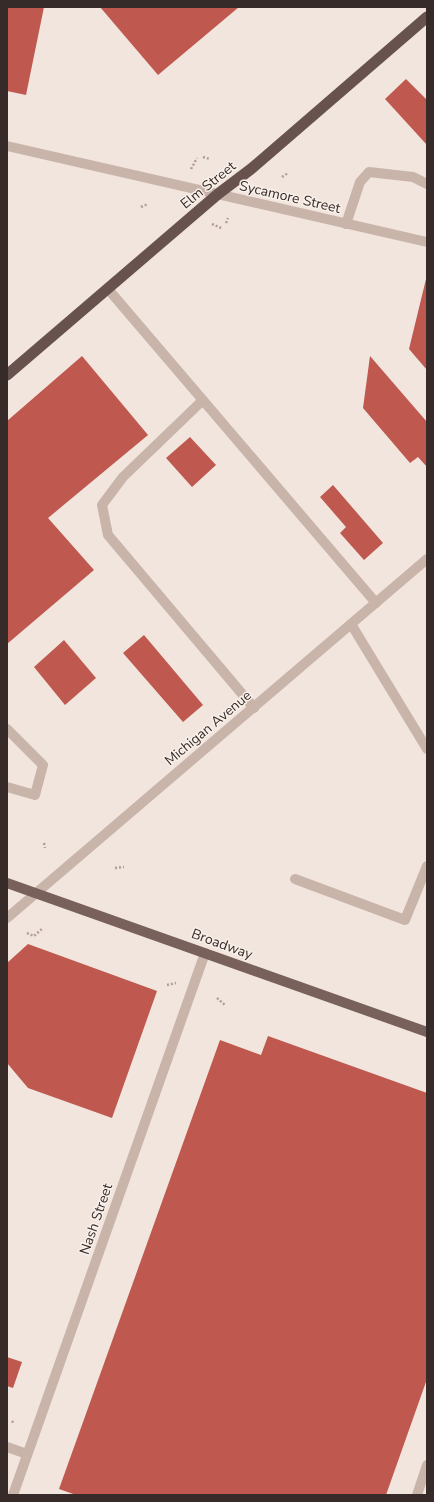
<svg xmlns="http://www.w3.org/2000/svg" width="434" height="1502" font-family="'Nunito Sans',sans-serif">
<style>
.building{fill:#bf584e}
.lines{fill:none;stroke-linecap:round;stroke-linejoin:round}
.path{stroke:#b49d95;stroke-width:2.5;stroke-dasharray:2 2;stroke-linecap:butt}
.service{stroke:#c9b4aa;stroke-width:10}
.minor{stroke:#c9b4aa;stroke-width:10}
.tertiary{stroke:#c9b4aa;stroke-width:10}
.primary{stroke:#78615b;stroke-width:10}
.trunk{stroke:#68524e;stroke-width:11}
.labels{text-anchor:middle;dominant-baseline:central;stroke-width:3;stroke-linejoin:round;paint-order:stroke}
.street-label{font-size:14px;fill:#372b29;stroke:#f9f0ea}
</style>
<rect width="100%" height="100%" fill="#f1e5de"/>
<!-- building -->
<path class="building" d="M 7,7 L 44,7 L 26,95 L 7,91 Z
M 100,7 L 239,7 L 158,75 Z
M 406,79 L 427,100 L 427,145 L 385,99 Z
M 426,279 L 427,279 L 427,370 L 409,349 Z
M 82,356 L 148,435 L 48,518 L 94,570 L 7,644 L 7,421 Z
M 370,356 L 427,422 L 427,467 L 418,457 L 410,463 L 363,408 Z
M 190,437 L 216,465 L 192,487 L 166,458 Z
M 333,485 L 383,543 L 364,560 L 340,533 L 346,527 L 320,497 Z
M 144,635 L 203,705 L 183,722 L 123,653 Z
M 64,640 L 96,678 L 65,705 L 34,667 Z
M 28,944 L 157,991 L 112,1118 L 28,1088 L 7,1063 L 7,963 Z
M 268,1036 L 427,1093 L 427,1379 L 386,1495 L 76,1495 L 59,1489 L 220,1040 L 261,1055 Z
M 7,1357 L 22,1362 L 13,1388 L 7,1386 Z"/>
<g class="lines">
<!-- path -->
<path class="path" d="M 203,157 L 210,159
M 191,169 L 197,158
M 282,177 L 288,173
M 141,207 L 148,204
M 226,223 L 228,218
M 212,224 L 221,228
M 44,843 L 45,848
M 115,868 L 124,867
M 27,933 L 34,936 L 43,928
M 167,985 L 176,983
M 217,998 L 225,1005
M 12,1421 L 14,1424"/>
<!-- service -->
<path class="service" d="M 346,224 L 360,182 L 369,172 L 413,177 L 427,184
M 108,289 L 376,603
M 203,400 L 123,477 L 102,505 L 108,535 L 254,708
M 351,624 L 427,749
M 7,729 L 43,765 L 35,795 L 7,787
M 295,879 L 405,920 L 427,866"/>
<!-- minor -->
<path class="minor" d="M 7,1447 L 27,1454
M 13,1495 L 205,953
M 417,1495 L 427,1465"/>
<!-- tertiary -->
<path class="tertiary" d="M 7,146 L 427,242
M 7,918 L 427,559"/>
<!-- primary -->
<path class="primary" d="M 7,883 L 427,1032"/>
<!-- trunk -->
<path class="trunk" d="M 7,375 L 218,194 L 251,169 L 427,17"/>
</g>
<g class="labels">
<!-- street labels -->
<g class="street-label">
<text transform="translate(208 185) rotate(-39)">Elm Street</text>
<text transform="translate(290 197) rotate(13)">Sycamore Street</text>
<text transform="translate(208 728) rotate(-40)">Michigan Avenue</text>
<text transform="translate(222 944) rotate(20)">Broadway</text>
<text transform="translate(96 1219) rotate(-71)">Nash Street</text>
</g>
</g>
<!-- border -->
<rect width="434" height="1502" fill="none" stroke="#372b29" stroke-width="16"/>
</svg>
